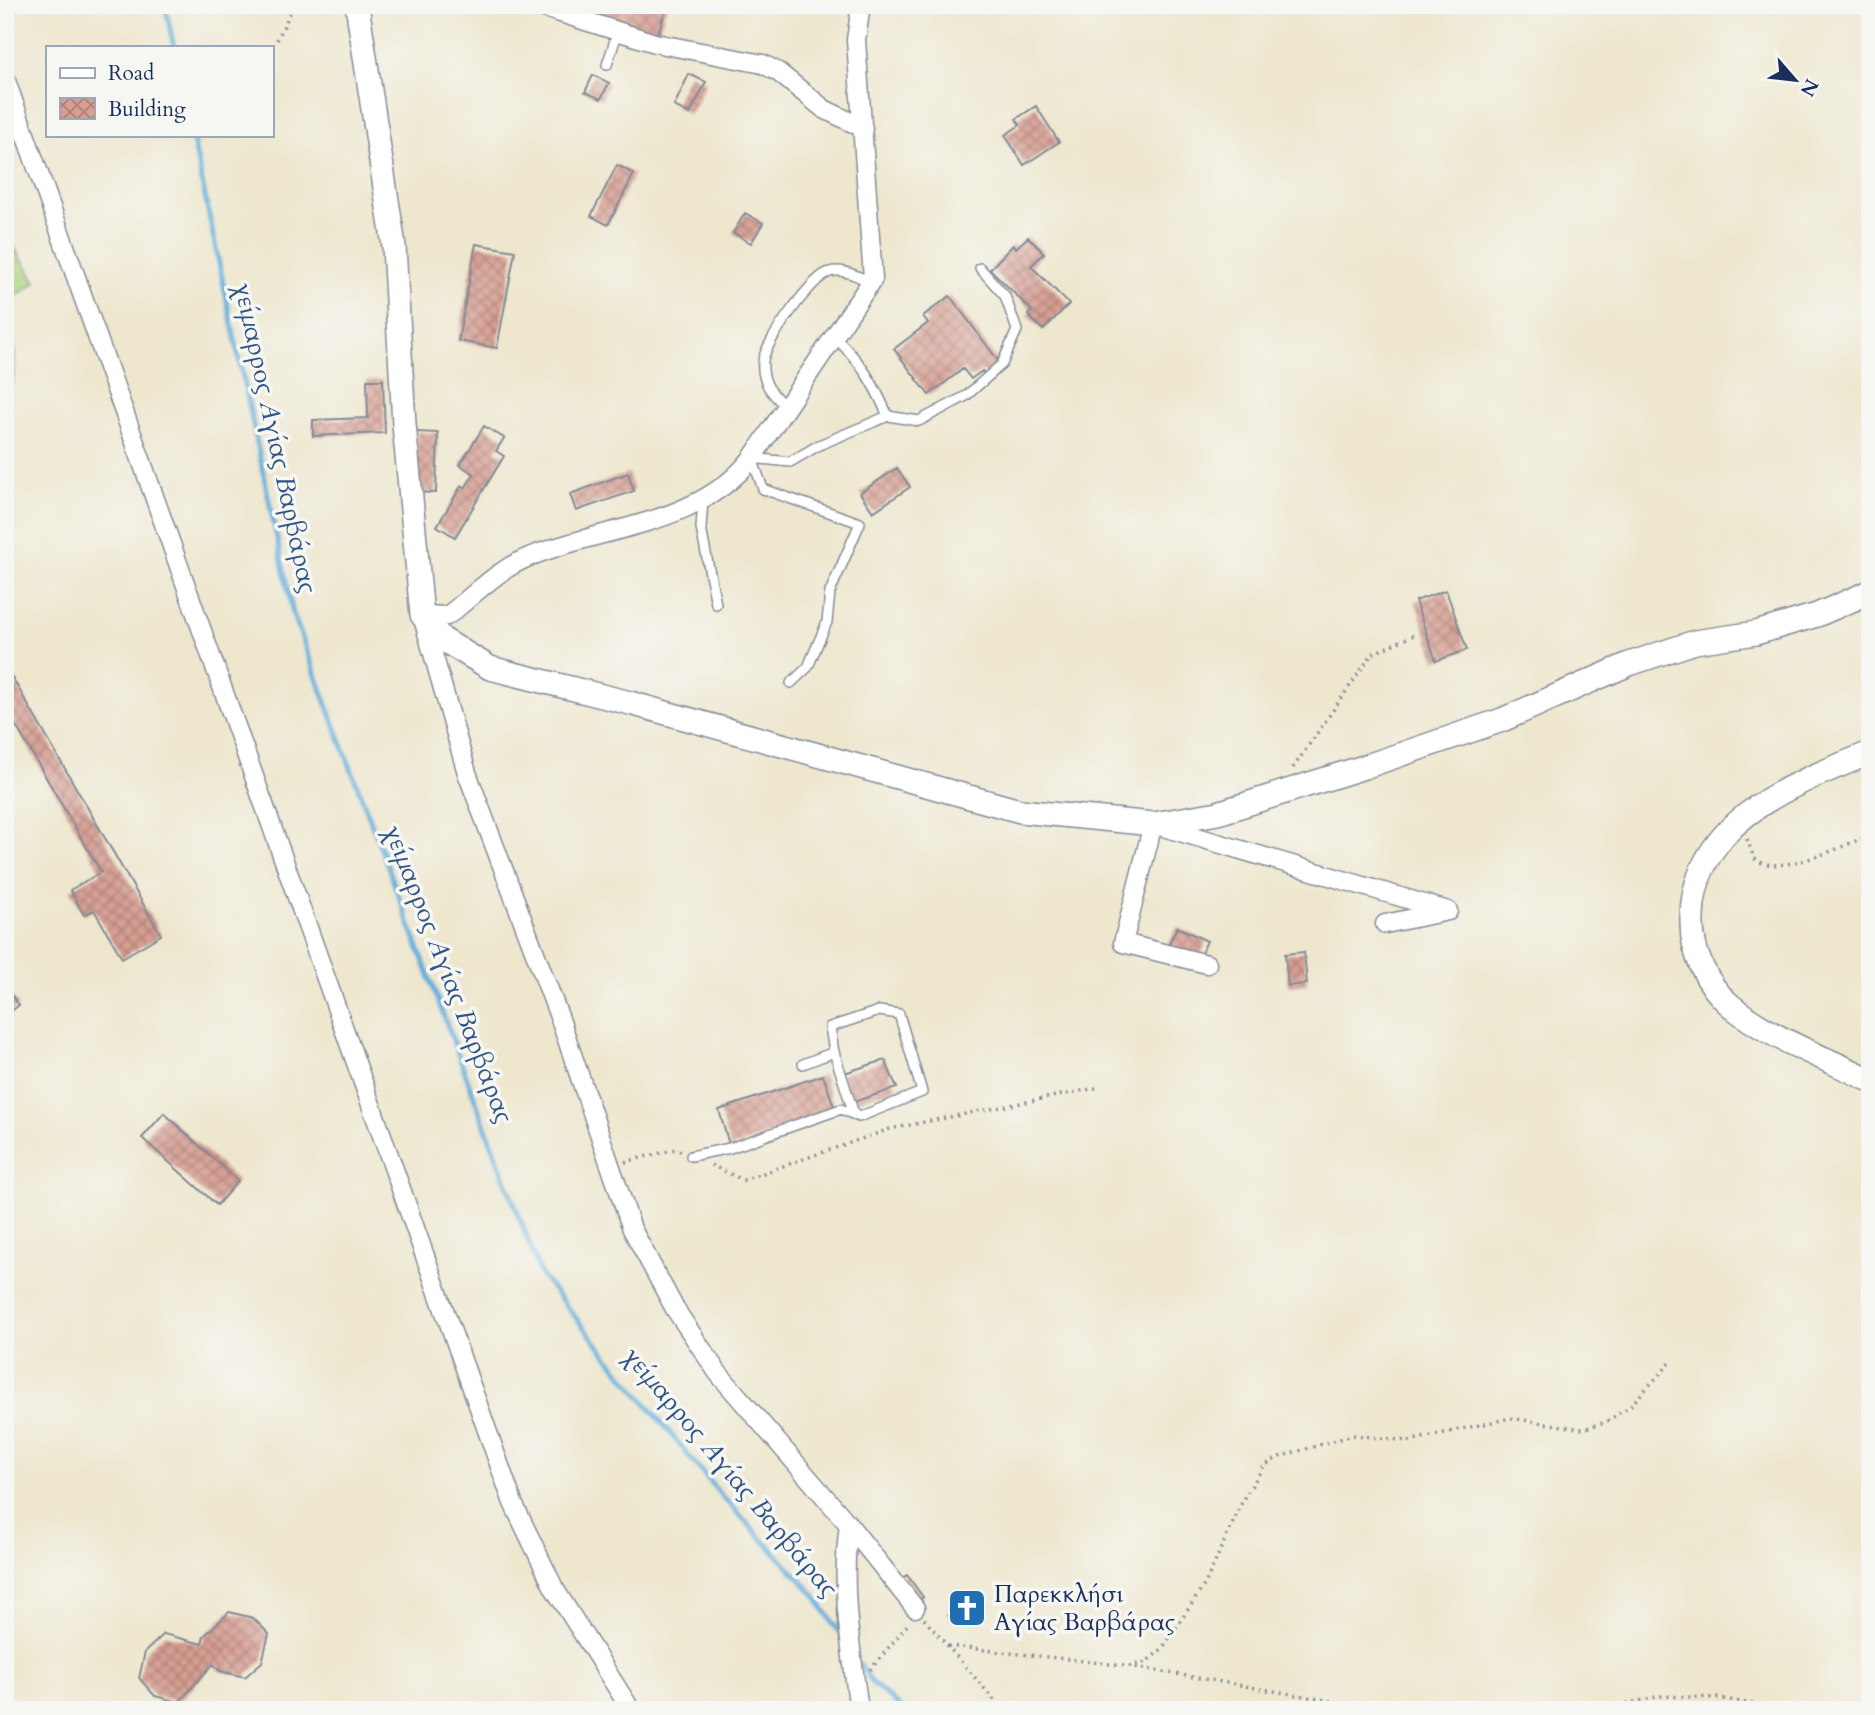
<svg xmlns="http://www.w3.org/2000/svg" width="1875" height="1715" font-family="Cardo,serif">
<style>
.pitch{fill:#a9d27d;stroke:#62806e;stroke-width:2}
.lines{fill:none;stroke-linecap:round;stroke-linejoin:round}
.stream{stroke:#64afdc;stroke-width:5}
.building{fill:url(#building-cross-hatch)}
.service-casing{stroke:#848b96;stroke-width:12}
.minor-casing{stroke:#848b96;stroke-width:21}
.tertiary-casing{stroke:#848b96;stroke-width:26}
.path{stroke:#848b96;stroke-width:3.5;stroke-dasharray:2 5;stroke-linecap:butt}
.service{stroke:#fff;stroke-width:9}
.minor{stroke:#fff;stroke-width:18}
.tertiary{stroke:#fff;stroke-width:23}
.labels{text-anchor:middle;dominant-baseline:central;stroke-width:7;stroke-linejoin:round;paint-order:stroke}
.poi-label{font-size:24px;fill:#1b2f5e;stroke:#f6f6f2;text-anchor:start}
.water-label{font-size:26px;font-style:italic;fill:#315584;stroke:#f6f6f2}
</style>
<defs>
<pattern id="building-cross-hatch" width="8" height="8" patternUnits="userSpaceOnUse" patternTransform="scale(1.75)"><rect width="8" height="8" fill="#d79e91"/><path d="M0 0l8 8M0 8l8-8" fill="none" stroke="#ae817a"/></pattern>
</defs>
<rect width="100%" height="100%" fill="#f6f6f2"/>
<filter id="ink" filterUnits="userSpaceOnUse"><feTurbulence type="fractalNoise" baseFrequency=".0143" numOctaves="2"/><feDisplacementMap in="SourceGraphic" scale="14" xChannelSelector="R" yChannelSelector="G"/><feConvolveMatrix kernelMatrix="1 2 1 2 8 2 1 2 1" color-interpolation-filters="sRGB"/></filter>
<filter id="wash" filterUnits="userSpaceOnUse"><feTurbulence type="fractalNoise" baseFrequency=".00686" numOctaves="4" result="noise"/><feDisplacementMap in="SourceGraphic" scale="28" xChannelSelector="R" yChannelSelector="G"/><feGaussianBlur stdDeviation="1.57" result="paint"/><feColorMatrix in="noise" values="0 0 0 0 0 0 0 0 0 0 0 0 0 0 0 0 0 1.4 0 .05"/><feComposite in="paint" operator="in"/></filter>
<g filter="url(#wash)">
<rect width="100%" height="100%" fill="#eee7ce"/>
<!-- pitch -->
<path class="pitch" d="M 5,233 L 36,282 L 5,304 Z
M 5,317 C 19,346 17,375 5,405 Z"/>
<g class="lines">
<!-- stream -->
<path class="stream" d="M 165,5 L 174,47
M 192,135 L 293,614 L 541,1275 L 720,1494 L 814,1594 L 843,1638
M 860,1664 L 871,1682 L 903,1710"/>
</g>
<g id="blocks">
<!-- building -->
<path class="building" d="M 537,5 L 667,5 L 655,43 Z
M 689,74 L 706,82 L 690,114 L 674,106 Z
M 593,75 L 609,83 L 601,99 L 585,92 Z
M 1036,106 L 1059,142 L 1024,165 L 1005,135 L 1020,125 L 1016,119 Z
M 617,165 L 634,174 L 608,225 L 591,216 Z
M 745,213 L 763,223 L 751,243 L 733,233 Z
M 1028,237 L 1044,253 L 1031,266 L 1069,304 L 1043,330 L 1028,315 L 1032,311 L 990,269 L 1013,245 L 1016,248 Z
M 476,244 L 515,251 L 497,348 L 458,341 Z
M 950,296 L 1000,363 L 985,374 L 982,371 L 971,379 L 963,369 L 929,395 L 894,349 L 928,323 L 923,316 Z
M 367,380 L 383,380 L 385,433 L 313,436 L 313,420 L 368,418 Z
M 484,426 L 504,438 L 496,451 L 504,456 L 455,537 L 437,526 L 462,485 L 465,488 L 474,474 L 460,465 Z
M 417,432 L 438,433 L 436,493 L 415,492 Z
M 897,468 L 910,487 L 873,512 L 860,493 Z
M 628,473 L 634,491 L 576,511 L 570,494 Z
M 1446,590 L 1467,650 L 1436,661 L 1415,601 Z
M 5,665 L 161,935 L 122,958 L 94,910 L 84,915 L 70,890 L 101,872 L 5,707 Z
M 1177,927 L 1207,941 L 1197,962 L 1164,953 Z
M 1304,952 L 1307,984 L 1288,986 L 1285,954 Z
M 5,987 L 19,1005 L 5,1016 Z
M 885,1060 L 897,1088 L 850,1103 L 841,1074 Z
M 823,1075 L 836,1112 L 730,1148 L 719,1110 Z
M 164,1113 L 238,1181 L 217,1205 L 142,1138 Z
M 907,1575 L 923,1597 L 915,1603 L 899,1580 Z
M 959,1593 L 984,1606 L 978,1617 L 967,1611 L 961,1622 L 948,1615 Z
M 229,1612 L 253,1618 L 269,1634 L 262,1662 L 245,1677 L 220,1671 L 213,1664 L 179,1702 L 155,1696 L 139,1678 L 145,1652 L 164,1634 L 202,1644 L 204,1636 Z"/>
</g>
</g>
<g filter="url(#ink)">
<use href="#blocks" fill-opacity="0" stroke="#848b96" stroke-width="2"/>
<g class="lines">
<defs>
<path id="service" d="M 607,65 L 618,31
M 835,338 C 861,361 874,384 888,416
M 787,408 C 772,394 761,383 763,361 C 764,344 813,275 830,272 C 844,268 860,278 872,282
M 703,501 L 701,528 L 716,604
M 791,683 L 808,667 L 827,622 L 830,592 L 860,523 L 763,489 L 752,458 L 790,462 L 819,445 L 888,416 L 919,421 L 966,396 L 1002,364 L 1017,330 L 1005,296 L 980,268
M 834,1052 L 854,1114
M 691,1156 L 730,1148 L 841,1109 L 859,1117 L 922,1092 L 899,1014 L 879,1011 L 830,1027 L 834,1052 L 803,1064"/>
<path id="minor" d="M 535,5 L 655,43 L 763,64 L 778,72 L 824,109 L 863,128
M 5,78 L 513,1503 L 554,1588 L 631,1710
M 1207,964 L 1123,943 L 1153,824 L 1448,911 L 1385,924
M 849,1525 L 915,1608
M 859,1710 C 851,1650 840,1585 849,1525 L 718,1373 L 675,1309 L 632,1229 L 560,1019 L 467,773 L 422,615 L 447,616 C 476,594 495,571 529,557 C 604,526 699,526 752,458 L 873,279 L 856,40 L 861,5"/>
<path id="tertiary" d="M 357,5 L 394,246 L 404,424 L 422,615 L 442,639 L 490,668 L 630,703 L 1020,811 L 1153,824 L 1218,813 L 1364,767 L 1502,720 L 1629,664 L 1695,642 L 1756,633 L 1817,615 L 1870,592
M 1870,753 C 1790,785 1689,822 1692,924 C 1692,953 1707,985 1729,1004 C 1768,1038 1824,1057 1870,1080"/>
</defs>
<!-- service casing -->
<use href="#service" class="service-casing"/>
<!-- minor casing -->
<use href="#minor" class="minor-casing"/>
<!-- tertiary casing -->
<use href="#tertiary" class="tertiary-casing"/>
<!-- path -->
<path class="path" d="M 277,40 L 294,5
M 1293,768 L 1372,654 L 1416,634
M 1747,839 L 1754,858 C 1776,879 1845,845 1870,835
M 625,1162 L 676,1149 L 682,1152
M 711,1165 L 743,1180 L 890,1129 L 1096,1088
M 924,1619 L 1003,1710
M 948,1646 L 1129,1666 L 1349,1704 L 1366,1710
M 1129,1666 L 1146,1662 L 1162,1649 L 1205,1584 L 1244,1498 L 1264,1466 L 1279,1457 L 1353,1435 L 1409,1441 L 1510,1418 L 1583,1429 L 1606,1422 L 1630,1406 L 1672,1361
M 870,1670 L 909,1623
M 1599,1710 L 1660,1696 L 1720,1698 L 1783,1710"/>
<!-- service -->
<use href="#service" class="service"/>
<!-- minor -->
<use href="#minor" class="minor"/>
<!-- tertiary -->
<use href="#tertiary" class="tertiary"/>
</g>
</g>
<!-- icons -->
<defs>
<symbol id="church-square" viewBox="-11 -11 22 22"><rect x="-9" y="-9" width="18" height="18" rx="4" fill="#1f6fb2" stroke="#f6f6f2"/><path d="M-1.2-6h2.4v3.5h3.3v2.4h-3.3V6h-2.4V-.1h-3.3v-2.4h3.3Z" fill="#fff"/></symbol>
</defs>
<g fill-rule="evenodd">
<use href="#church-square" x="945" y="1586" width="44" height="44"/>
</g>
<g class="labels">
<!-- poi labels -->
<g class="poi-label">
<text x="994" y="1594">Παρεκκλήσι<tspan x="994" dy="28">Αγίας Βαρβάρας</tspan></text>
</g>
<!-- water labels -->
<g class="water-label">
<text transform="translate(276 438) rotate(78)">χείμαρρος Αγίας Βαρβάρας</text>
<text transform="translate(449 974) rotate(69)">χείμαρρος Αγίας Βαρβάρας</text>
<text transform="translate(731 1472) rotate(50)">χείμαρρος Αγίας Βαρβάρας</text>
</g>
</g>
<!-- margin -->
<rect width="1875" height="1715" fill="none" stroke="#f6f6f2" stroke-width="28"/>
<!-- legend -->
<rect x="46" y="46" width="228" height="91" fill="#f6f6f2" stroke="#9ea6b7" stroke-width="2"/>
<rect x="60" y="68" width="35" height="10" fill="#ffffff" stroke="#9ea6b7" stroke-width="2"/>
<text x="108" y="80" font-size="21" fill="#1b2f5e">Road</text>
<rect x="60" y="98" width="35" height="21" fill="url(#building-cross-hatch)" stroke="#9ea6b7" stroke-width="2"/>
<text x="108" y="116" font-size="21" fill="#1b2f5e">Building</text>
<!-- north arrow -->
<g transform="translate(1795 80) rotate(118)" stroke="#f6f6f2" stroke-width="5" paint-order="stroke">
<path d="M0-5L12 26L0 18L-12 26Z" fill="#1b2f5e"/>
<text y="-10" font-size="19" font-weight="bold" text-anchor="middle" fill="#1b2f5e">N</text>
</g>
</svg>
